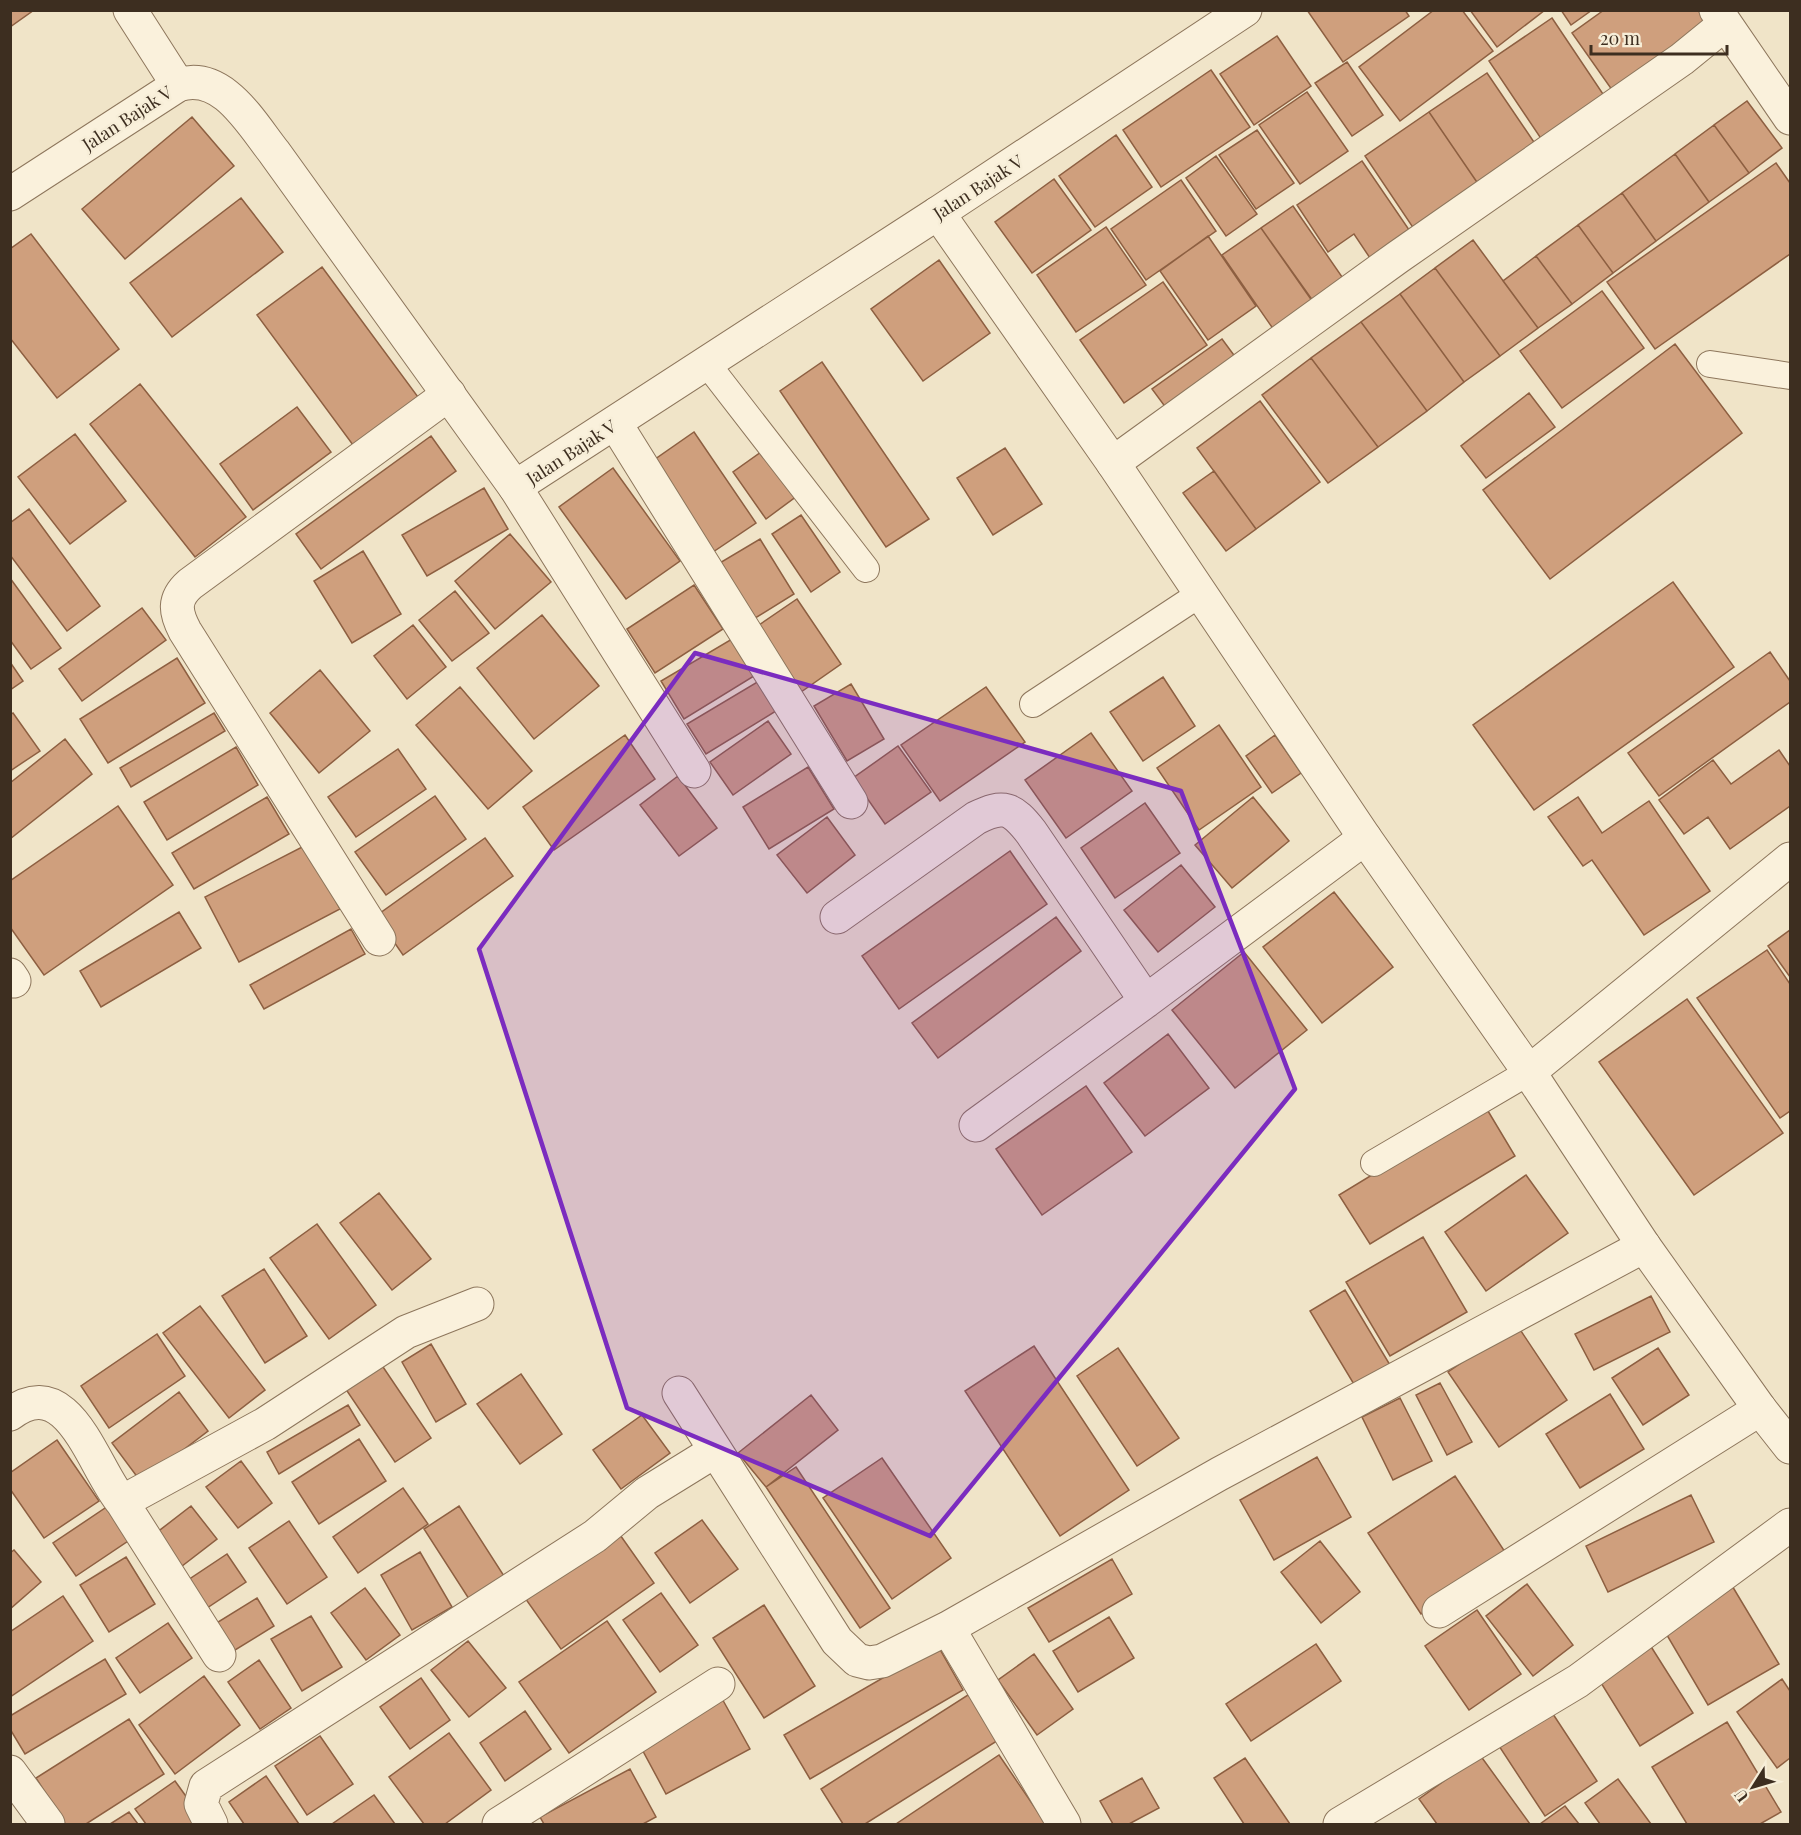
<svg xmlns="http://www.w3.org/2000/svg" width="1801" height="1835" font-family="'Playfair Display',serif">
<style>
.building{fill:#cf9f7d;stroke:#8d5f41;stroke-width:1.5}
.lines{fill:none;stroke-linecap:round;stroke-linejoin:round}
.service-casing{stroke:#8d765c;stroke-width:28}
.minor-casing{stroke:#8d765c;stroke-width:35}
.tertiary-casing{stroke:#8d765c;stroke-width:35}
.service{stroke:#faf1dc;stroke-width:26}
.minor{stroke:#faf1dc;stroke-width:33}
.tertiary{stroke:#faf1dc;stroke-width:33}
.marked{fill:#7b2cbf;fill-opacity:0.2;stroke:#7b2cbf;stroke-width:4.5;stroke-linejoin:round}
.labels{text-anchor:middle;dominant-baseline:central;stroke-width:5;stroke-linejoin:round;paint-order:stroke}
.street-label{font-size:18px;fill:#3d2e20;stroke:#f7eed8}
</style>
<rect width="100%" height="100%" fill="#f0e4c8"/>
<!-- building -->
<path class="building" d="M 10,10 L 34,10 L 10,27 Z
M 1307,10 L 1405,10 L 1409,16 L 1343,62 Z
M 1434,10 L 1462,10 L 1493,51 L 1400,121 L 1359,67 Z
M 1470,10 L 1545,10 L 1497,47 Z
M 1561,10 L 1592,10 L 1571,25 Z
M 1604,10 L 1698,10 L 1712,30 L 1617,97 L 1572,33 Z
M 1552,18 L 1609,103 L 1546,146 L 1489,61 Z
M 1277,36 L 1311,86 L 1254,125 L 1220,74 Z
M 1347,62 L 1383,115 L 1352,136 L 1315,83 Z
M 1211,70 L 1250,127 L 1161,187 L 1123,130 Z
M 1487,73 L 1540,151 L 1483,191 L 1429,112 Z
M 1307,92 L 1348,151 L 1300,184 L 1259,125 Z
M 1747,101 L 1782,148 L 1749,173 L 1714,125 Z
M 1429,112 L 1483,191 L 1418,235 L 1365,156 Z
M 192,117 L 234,166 L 125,259 L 82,209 Z
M 1714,125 L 1749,173 L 1709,202 L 1675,154 Z
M 1257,130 L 1294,183 L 1256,209 L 1219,155 Z
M 1116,135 L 1152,187 L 1095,227 L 1059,176 Z
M 1675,154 L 1709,202 L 1656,241 L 1622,193 Z
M 1216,156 L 1257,214 L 1226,236 L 1186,178 Z
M 1362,161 L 1416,240 L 1376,267 L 1354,234 L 1328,252 L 1297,205 Z
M 1776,163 L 1790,183 L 1790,254 L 1655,349 L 1607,282 Z
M 1054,179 L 1091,230 L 1032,273 L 995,222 Z
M 1181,180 L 1216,231 L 1146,280 L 1111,229 Z
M 1622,193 L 1656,241 L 1613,273 L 1578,225 Z
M 241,198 L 283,252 L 172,337 L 130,283 Z
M 1293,206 L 1349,287 L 1318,308 L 1261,228 Z
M 1578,225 L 1613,273 L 1572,304 L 1536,256 Z
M 1106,227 L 1146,285 L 1076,332 L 1037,275 Z
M 1261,228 L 1315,305 L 1276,333 L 1222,255 Z
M 31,234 L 119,349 L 57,398 L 10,338 L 10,249 Z
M 1208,236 L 1256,306 L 1208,340 L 1160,271 Z
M 1473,240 L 1538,328 L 1500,356 L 1435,268 Z
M 1536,256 L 1572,304 L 1538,328 L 1503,281 Z
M 939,260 L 990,333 L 923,381 L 871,309 Z
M 322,267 L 418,397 L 353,445 L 257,315 Z
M 1435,268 L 1500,356 L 1464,382 L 1400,294 Z
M 1163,282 L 1207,345 L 1124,403 L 1080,340 Z
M 1602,291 L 1644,348 L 1562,408 L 1520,351 Z
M 1400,294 L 1464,382 L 1427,411 L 1361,322 Z
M 1361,322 L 1427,411 L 1378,447 L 1311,358 Z
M 1222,339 L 1242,366 L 1172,416 L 1152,389 Z
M 1675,344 L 1742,433 L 1550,579 L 1483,490 Z
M 1311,358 L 1378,447 L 1328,483 L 1262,395 Z
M 822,362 L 929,519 L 886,547 L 780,391 Z
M 140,384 L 246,517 L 195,557 L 90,424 Z
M 1529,393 L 1555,427 L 1486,478 L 1461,446 Z
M 1260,401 L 1320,482 L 1256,529 L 1197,448 Z
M 297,407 L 331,452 L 253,510 L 220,464 Z
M 694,432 L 756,523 L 713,552 L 651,462 Z
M 75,434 L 126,501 L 70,544 L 18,477 Z
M 431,436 L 456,471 L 321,569 L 296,534 Z
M 768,447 L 801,493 L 766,519 L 733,472 Z
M 1005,448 L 1042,504 L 993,535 L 957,478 Z
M 613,468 L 680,561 L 626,599 L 559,507 Z
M 1214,471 L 1256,529 L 1226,551 L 1183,493 Z
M 484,488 L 508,529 L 427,576 L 402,535 Z
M 29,509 L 100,606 L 67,631 L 10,555 L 10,523 Z
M 801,515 L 840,572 L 811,592 L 772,534 Z
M 510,534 L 551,582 L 495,629 L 455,581 Z
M 760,539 L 794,594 L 752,620 L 718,564 Z
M 363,551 L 401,614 L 352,643 L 314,581 Z
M 10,578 L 61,648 L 31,669 L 10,640 Z
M 1673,582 L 1734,667 L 1534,810 L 1473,725 Z
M 694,585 L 723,629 L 655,673 L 627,629 Z
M 455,591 L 489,633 L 452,661 L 419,620 Z
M 797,599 L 841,664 L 801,692 L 756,627 Z
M 142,608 L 166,640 L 82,701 L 59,669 Z
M 542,615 L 599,686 L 534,739 L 477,668 Z
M 413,625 L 446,667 L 407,699 L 374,656 Z
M 732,639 L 754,676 L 684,719 L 661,681 Z
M 1770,652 L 1790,681 L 1790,702 L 1659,796 L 1628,753 Z
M 177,658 L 205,703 L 108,763 L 80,719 Z
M 10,662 L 23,681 L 10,690 Z
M 320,670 L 370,731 L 319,773 L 270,713 Z
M 1163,677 L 1195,726 L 1143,761 L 1110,712 Z
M 759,681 L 776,711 L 706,754 L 687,724 Z
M 851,684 L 884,739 L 847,761 L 814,706 Z
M 460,687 L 532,771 L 488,809 L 416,725 Z
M 986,687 L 1025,742 L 940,801 L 901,745 Z
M 13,713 L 40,751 L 10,771 L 10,715 Z
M 214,713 L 225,731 L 131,787 L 120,768 Z
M 768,721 L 791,754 L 733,795 L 710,762 Z
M 1219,725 L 1261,787 L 1199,830 L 1157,768 Z
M 1091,733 L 1132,791 L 1066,838 L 1025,780 Z
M 625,735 L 655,779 L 554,850 L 523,807 Z
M 1275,735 L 1301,773 L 1272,793 L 1246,756 Z
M 65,739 L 92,774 L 10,839 L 10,783 Z
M 898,746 L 931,792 L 885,824 L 853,778 Z
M 236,747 L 258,785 L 167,840 L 144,802 Z
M 398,749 L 426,789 L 356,837 L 328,797 Z
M 1779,750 L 1790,766 L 1790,806 L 1730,849 L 1708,817 L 1684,834 L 1659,800 L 1713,760 L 1731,784 Z
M 808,767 L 834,809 L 769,849 L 743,807 Z
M 678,776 L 717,828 L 679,856 L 640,805 Z
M 435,796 L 466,839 L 386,895 L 355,852 Z
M 267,797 L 289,834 L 194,889 L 172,853 Z
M 1253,797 L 1289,841 L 1232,888 L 1195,845 Z
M 1578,797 L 1602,833 L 1649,801 L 1710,891 L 1644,935 L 1592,860 L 1583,866 L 1548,817 Z
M 1145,803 L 1180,853 L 1115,898 L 1081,848 Z
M 118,806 L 173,885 L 44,975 L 10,927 L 10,881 Z
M 827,817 L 855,855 L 807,893 L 777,855 Z
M 485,838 L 513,876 L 403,955 L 376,916 Z
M 306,845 L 340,909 L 239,962 L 205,897 Z
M 1010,851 L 1047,904 L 899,1009 L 862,956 Z
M 1181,865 L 1215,907 L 1158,952 L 1124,910 Z
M 1334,892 L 1393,967 L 1322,1023 L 1263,947 Z
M 179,912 L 201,948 L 101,1007 L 80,971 Z
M 1056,917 L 1081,951 L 938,1058 L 912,1023 Z
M 351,929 L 365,954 L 264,1009 L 250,985 Z
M 1790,930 L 1790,977 L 1768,946 Z
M 1767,950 L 1790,984 L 1790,1111 L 1780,1118 L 1697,998 Z
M 1244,952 L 1307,1030 L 1235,1088 L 1172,1010 Z
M 1687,999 L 1783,1133 L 1694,1195 L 1599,1062 Z
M 1168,1034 L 1209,1088 L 1145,1136 L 1104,1083 Z
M 1086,1086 L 1132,1152 L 1042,1215 L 996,1149 Z
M 1485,1106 L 1515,1156 L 1370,1244 L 1339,1195 Z
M 1526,1175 L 1568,1233 L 1486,1291 L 1445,1232 Z
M 379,1193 L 431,1259 L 392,1290 L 340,1223 Z
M 317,1224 L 376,1305 L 329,1339 L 270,1258 Z
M 1423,1237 L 1467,1312 L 1390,1356 L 1346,1282 Z
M 264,1269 L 307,1336 L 265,1363 L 222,1296 Z
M 1345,1290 L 1390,1365 L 1355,1386 L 1310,1311 Z
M 1651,1296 L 1670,1332 L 1594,1370 L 1575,1334 Z
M 200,1306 L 265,1390 L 229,1418 L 163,1333 Z
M 1517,1325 L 1567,1400 L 1499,1447 L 1448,1372 Z
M 157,1334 L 185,1376 L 109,1428 L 81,1386 Z
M 431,1344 L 466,1404 L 436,1422 L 402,1362 Z
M 1034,1346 L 1129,1490 L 1060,1536 L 965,1391 Z
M 1118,1348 L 1179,1438 L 1137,1466 L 1077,1376 Z
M 1658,1348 L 1689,1395 L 1643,1425 L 1612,1378 Z
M 379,1361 L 431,1438 L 395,1462 L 343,1385 Z
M 521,1374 L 562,1434 L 520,1464 L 477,1404 Z
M 1440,1383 L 1472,1442 L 1447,1455 L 1416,1395 Z
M 179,1392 L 208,1431 L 141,1482 L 112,1443 Z
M 1610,1394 L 1644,1449 L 1580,1488 L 1546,1434 Z
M 811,1395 L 838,1430 L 766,1487 L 738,1453 Z
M 1400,1398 L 1432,1461 L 1393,1480 L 1362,1417 Z
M 348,1405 L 360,1425 L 279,1474 L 267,1452 Z
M 642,1415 L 670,1453 L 621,1489 L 593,1450 Z
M 359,1439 L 386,1481 L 319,1524 L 292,1482 Z
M 57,1440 L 99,1501 L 44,1538 L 10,1489 L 10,1473 Z
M 1317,1457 L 1351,1517 L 1274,1560 L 1240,1500 Z
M 882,1458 L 951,1558 L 892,1599 L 823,1498 Z
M 241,1461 L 272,1503 L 238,1528 L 206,1487 Z
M 796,1467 L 890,1608 L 860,1628 L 766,1487 Z
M 1455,1476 L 1509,1558 L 1421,1614 L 1368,1533 Z
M 403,1488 L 428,1524 L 358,1573 L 333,1537 Z
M 1691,1495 L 1714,1542 L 1608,1592 L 1586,1546 Z
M 117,1500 L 140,1533 L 76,1576 L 53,1543 Z
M 191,1506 L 217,1539 L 173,1573 L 147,1540 Z
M 459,1506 L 504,1576 L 469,1599 L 424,1529 Z
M 702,1520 L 738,1569 L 690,1603 L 655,1553 Z
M 289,1521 L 327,1577 L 287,1604 L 249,1548 Z
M 618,1532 L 654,1583 L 561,1649 L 525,1598 Z
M 1320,1541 L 1360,1592 L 1321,1623 L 1281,1572 Z
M 14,1550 L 41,1582 L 10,1609 L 10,1553 Z
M 420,1552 L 452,1607 L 412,1630 L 381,1575 Z
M 227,1554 L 246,1582 L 198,1614 L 179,1586 Z
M 126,1557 L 155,1604 L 109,1632 L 80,1585 Z
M 1112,1559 L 1132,1594 L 1049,1642 L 1028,1608 Z
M 1527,1584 L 1573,1645 L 1533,1676 L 1486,1616 Z
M 1731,1584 L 1779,1664 L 1708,1705 L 1661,1625 Z
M 365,1588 L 400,1635 L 366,1660 L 331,1613 Z
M 661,1593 L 698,1645 L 660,1672 L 623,1620 Z
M 63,1596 L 93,1641 L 10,1697 L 10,1632 Z
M 257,1598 L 274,1626 L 227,1655 L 210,1627 Z
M 764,1605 L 815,1686 L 764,1718 L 713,1638 Z
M 1477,1610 L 1521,1674 L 1469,1710 L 1425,1646 Z
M 311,1616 L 342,1667 L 302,1691 L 271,1639 Z
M 1109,1617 L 1134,1658 L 1078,1692 L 1053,1651 Z
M 607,1621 L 656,1692 L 569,1753 L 519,1682 Z
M 168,1623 L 192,1658 L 140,1693 L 116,1658 Z
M 468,1641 L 506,1688 L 469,1717 L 431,1670 Z
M 1316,1644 L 1341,1681 L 1251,1741 L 1226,1704 Z
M 1650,1645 L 1693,1713 L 1640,1746 L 1598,1678 Z
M 938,1646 L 963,1690 L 810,1779 L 784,1735 Z
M 1034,1654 L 1073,1709 L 1037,1735 L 998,1680 Z
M 105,1659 L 126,1694 L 25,1754 L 10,1729 L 10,1716 Z
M 259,1660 L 291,1708 L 260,1729 L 228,1682 Z
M 204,1676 L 240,1725 L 175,1774 L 139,1725 Z
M 421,1678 L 450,1720 L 410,1749 L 380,1707 Z
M 1782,1679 L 1790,1691 L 1790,1758 L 1777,1768 L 1737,1712 Z
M 971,1693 L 1000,1739 L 865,1824 L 843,1824 L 821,1789 Z
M 720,1695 L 750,1749 L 666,1794 L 637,1740 Z
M 525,1711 L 551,1749 L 505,1781 L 480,1743 Z
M 1551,1711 L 1597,1781 L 1545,1816 L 1499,1746 Z
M 129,1719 L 164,1774 L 86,1824 L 65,1824 L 36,1778 Z
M 1727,1722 L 1781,1812 L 1760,1824 L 1687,1824 L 1652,1767 Z
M 449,1733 L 491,1790 L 445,1824 L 424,1824 L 389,1777 Z
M 320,1736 L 353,1784 L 307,1815 L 275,1766 Z
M 999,1755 L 1046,1824 L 896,1824 Z
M 1480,1755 L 1530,1824 L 1437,1824 L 1419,1799 Z
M 1245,1758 L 1290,1824 L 1244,1824 L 1214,1778 Z
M 630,1769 L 656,1817 L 643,1824 L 544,1824 L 540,1817 Z
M 266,1776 L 299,1824 L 244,1824 L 229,1802 Z
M 1142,1778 L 1159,1808 L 1129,1824 L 1113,1824 L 1100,1801 Z
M 1618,1779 L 1651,1824 L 1600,1824 L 1585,1803 Z
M 175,1781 L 206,1824 L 146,1824 L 135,1809 Z
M 374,1795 L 395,1824 L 332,1824 Z
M 1565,1806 L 1579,1824 L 1540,1824 Z
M 129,1812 L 138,1824 L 110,1824 Z"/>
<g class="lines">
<defs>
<path id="service" d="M 1710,364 L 1790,376
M 708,365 L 866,569
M 1033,704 L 1200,594
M 1374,1163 L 1529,1072"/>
<path id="minor" d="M 130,10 L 178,85
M 1716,10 L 1790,118
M 938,213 L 1245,10
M 615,423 L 851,802
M 1113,463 L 1398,257 L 1682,59 L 1725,24
M 515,487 L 694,771
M 837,917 L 976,818 C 1004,804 1012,808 1031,832 L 1146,1001 L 1365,838
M 379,939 L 185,631 C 175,612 173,599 190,584 L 449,394
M 10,975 L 14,981
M 1529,1072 L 1790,859
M 976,1125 L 1146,1001
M 679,1393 L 837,1641 L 857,1660 L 869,1663 L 882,1661 L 948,1628 L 1219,1474 L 1644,1246
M 10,1414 C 69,1369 93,1468 122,1502 L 265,1424 L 406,1332 L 477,1304
M 122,1502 L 219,1655
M 1439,1611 L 1760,1409
M 948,1628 L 1064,1824
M 10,1772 L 48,1824
M 211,1824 L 201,1804 L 206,1786 L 595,1536 L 647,1493 L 715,1451
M 499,1824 L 718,1684
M 1340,1824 L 1578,1681 L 1790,1525"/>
<path id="tertiary" d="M 10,194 L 178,85 C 222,70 251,123 274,152 L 515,487 L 938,213 L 1113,463 L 1365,838 L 1529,1072 L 1644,1246 L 1760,1409 L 1790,1447"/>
</defs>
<!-- service casing -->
<use href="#service" class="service-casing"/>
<!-- minor casing -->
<use href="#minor" class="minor-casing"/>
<!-- tertiary casing -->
<use href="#tertiary" class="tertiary-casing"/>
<!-- service -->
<use href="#service" class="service"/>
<!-- minor -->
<use href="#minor" class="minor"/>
<!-- tertiary -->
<use href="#tertiary" class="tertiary"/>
</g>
<!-- marked area -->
<path class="marked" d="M 695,653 L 1181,791 L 1295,1089 L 930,1536 L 627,1408 L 479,949 Z"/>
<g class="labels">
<!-- street labels -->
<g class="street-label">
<text transform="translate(127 118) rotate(-33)">Jalan Bajak V</text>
<text transform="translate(978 187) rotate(-33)">Jalan Bajak V</text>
<text transform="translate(571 452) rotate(-33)">Jalan Bajak V</text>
</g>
</g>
<!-- border -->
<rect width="1801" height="1835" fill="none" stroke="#3d2e20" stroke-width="24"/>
<!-- north arrow -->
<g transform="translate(1753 1787) rotate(233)" stroke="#f7eed8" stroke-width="4.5" paint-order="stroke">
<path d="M0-4.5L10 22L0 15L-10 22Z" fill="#3d2e20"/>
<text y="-9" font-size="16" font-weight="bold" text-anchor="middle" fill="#3d2e20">U</text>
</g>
<!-- scale -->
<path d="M1591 45v9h136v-9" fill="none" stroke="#3d2e20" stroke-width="3"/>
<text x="1600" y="45" font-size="18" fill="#3d2e20" stroke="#f7eed8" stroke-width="4.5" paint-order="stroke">20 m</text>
</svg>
